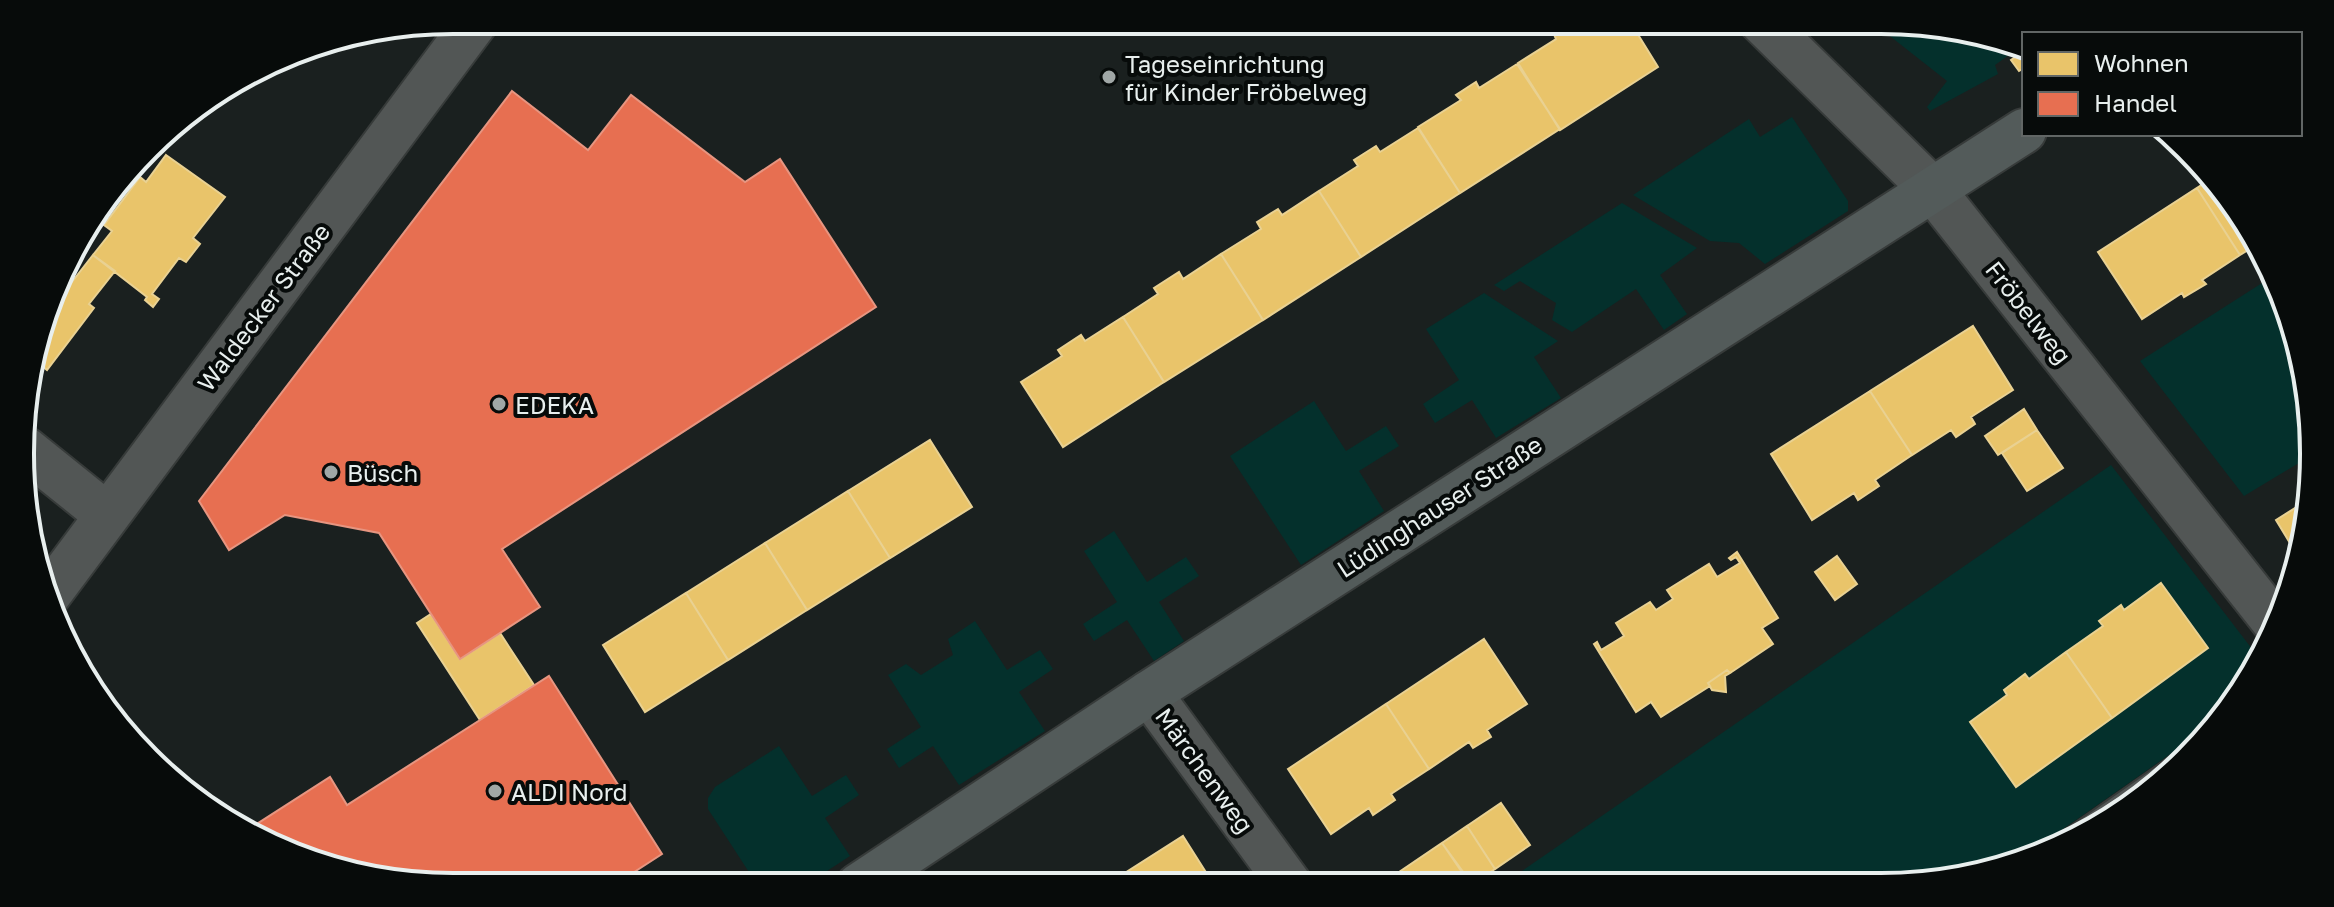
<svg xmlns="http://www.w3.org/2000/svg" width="2334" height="907" font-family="'Golos Text',sans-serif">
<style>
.green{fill:#04302c}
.homes{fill:#e9c46a;stroke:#e9d192;stroke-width:2}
.shops{fill:#e76f51;stroke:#e79580;stroke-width:2}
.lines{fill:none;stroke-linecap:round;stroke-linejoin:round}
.lane-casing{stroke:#373b3a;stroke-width:28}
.street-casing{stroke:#373b3a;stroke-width:48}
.secondary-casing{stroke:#373b3a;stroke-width:48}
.lane{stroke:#525655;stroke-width:24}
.street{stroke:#525655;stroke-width:44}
.secondary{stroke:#535b5a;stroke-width:44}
.poi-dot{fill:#a0a7a6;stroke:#070b0a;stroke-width:3}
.labels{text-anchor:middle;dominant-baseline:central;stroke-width:8;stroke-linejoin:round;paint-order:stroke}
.poi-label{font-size:24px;fill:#e8efee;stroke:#070b0a;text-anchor:start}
.street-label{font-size:24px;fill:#e8efee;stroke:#070b0a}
.rim{fill:none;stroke:#e8efee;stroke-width:4}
</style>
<rect width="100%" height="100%" fill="#1a201f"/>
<!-- green -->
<path class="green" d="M 1901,23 L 2019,43 L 2023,45 L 1995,65 L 1998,74 L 1930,111 L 1927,107 L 1947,81 L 1886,33 Z
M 1792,117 L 1848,201 L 1848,211 L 1765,264 L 1739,243 L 1710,241 L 1633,195 L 1749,119 L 1760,137 Z
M 1622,203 L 1697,248 L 1660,275 L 1687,314 L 1664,330 L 1636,289 L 1572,332 L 1552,320 L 1556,303 L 1520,281 L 1504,291 L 1494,285 Z
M 2273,276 L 2313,425 L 2309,457 L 2244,496 L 2140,361 Z
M 1484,293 L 1558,341 L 1534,357 L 1561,398 L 1496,438 L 1472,400 L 1435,423 L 1423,404 L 1459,380 L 1426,329 Z
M 1314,401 L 1346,451 L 1386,426 L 1399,446 L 1359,471 L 1384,511 L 1301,565 L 1230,456 Z
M 2111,465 L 2259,658 L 2241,694 L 2219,720 L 2023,857 L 1938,883 L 1503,884 Z
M 1114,531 L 1147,582 L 1186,557 L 1199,576 L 1159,602 L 1184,641 L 1154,661 L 1127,620 L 1094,641 L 1083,624 L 1117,602 L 1084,551 Z
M 975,621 L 1007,670 L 1040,650 L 1053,669 L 1019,692 L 1045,731 L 959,785 L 933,746 L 899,768 L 887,749 L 921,727 L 888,675 L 906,664 L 921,675 L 953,655 L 948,639 Z
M 779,746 L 812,796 L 846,775 L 859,795 L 825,818 L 850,856 L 804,886 L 758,886 L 708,809 L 708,798 L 715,787 Z"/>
<!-- homes -->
<path class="homes" d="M 1572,20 L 1575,27 L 1586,20 L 1629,20 L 1658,67 L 1560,130 L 1518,63 L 1556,39 L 1553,32 Z
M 2024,51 L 2024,68 L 2019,71 L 2011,60 Z
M 1517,64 L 1560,129 L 1460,193 L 1418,127 L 1461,100 L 1456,95 L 1476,82 L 1479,88 Z
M 1418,128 L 1460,193 L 1361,257 L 1319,191 L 1358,166 L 1354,160 L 1376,146 L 1380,152 Z
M 166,155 L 225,197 L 193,238 L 200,244 L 186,262 L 179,258 L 152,294 L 159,299 L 153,307 L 145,300 L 147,297 L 93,255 L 112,231 L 104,225 L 140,177 L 146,182 Z
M 2207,181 L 2256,245 L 2240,255 L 2197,188 Z
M 2197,188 L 2240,255 L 2202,280 L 2206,284 L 2184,297 L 2182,293 L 2142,319 L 2098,252 Z
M 1319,191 L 1361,257 L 1263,320 L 1221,254 L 1261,229 L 1257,222 L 1278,209 L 1282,215 Z
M 1221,254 L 1263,320 L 1164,382 L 1123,317 L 1158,294 L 1154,288 L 1179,272 L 1183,279 Z
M 93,255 L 115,271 L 89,304 L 94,308 L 47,370 L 36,361 L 62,283 L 68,287 Z
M 1123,317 L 1164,382 L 1063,447 L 1021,382 L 1062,356 L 1058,350 L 1081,335 L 1085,341 Z
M 1973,326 L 2013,390 L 1971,417 L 1975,424 L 1956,437 L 1951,430 L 1912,455 L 1870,391 Z
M 1870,391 L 1912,455 L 1875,480 L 1879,486 L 1858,500 L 1854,493 L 1812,520 L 1771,454 Z
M 2024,409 L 2037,430 L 1998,455 L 1985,436 Z
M 2037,430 L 2063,468 L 2027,491 L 2002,453 Z
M 930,440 L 972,507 L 890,558 L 848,491 Z
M 848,491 L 890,558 L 807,610 L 765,543 Z
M 2303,503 L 2296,553 L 2276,520 Z
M 765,543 L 807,610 L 728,660 L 686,593 Z
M 1737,552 L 1778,618 L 1762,628 L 1773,644 L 1730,673 L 1727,670 L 1708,683 L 1710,686 L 1661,717 L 1651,702 L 1636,712 L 1594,644 L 1597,642 L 1601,650 L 1624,636 L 1616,623 L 1650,602 L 1656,610 L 1673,599 L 1667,590 L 1709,564 L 1717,577 L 1740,563 L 1736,557 L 1731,560 L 1729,558 Z
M 1837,556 L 1857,584 L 1835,600 L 1815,572 Z
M 2161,583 L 2208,648 L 2112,718 L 2066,652 L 2103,626 L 2099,621 L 2121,605 L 2124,610 Z
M 686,593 L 728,660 L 645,712 L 603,645 Z
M 431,614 L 460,659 L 500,633 L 534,685 L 480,720 L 417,623 Z
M 1484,639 L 1527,704 L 1487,730 L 1491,737 L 1473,748 L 1469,742 L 1429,769 L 1386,704 Z
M 2066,652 L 2112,718 L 2016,787 L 1970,722 L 2007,695 L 2004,690 L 2025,674 L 2029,679 Z
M 1727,670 L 1730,673 L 1725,676 L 1726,692 L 1712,690 L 1708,683 Z
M 1386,704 L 1429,769 L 1391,794 L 1395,800 L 1373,815 L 1369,808 L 1331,834 L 1288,769 Z
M 1501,803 L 1530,845 L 1495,869 L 1467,826 Z
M 1467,826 L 1495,869 L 1472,884 L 1442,843 Z
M 1183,836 L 1214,885 L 1106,885 Z
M 1442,843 L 1470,884 L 1380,885 Z"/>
<!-- shops -->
<path class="shops" d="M 512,91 L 588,150 L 631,95 L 745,182 L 780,159 L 876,307 L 502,549 L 540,607 L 460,659 L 379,533 L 285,515 L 229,550 L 199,501 Z
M 549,676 L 662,854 L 611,887 L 454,887 L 315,864 L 249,829 L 330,777 L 347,805 Z"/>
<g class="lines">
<defs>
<path id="lane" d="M 2067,844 L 2177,767"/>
<path id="street" d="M 1760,20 L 1932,189 L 2276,624
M 25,449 L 107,515
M 49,594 L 477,20
M 1149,693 L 1290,885"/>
<path id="secondary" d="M 858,886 L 1149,693 L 2024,131"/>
</defs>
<!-- lane casing -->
<use href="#lane" class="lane-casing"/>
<!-- street casing -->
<use href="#street" class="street-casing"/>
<!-- secondary casing -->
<use href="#secondary" class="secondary-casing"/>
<!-- lane -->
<use href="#lane" class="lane"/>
<!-- street -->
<use href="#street" class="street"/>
<!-- secondary -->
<use href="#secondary" class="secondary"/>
</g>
<!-- markers -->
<g class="poi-dot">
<circle cx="1109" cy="77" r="8"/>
<circle cx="499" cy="404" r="8"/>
<circle cx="331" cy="472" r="8"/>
<circle cx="495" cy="791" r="8"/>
</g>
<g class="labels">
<!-- poi labels -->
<g class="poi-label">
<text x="1125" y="63">Tageseinrichtung<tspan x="1125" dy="28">für Kinder Fröbelweg</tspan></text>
<text x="515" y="404">EDEKA</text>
<text x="347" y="472">Büsch</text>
<text x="511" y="791">ALDI Nord</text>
</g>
<!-- street labels -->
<g class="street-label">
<text transform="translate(263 307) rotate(-53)">Waldecker Straße</text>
<text transform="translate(2029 312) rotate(52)">Fröbelweg</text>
<text transform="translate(1439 506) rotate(-33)">Lüdinghauser Straße</text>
<text transform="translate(1205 770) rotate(54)">Märchenweg</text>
</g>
</g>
<!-- crop -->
<path d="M0 0H2334V907H0ZM453 34H1881A419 419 0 0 1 2300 453V454A419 419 0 0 1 1881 873H453A419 419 0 0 1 34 454V453A419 419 0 0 1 453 34Z" fill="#070b0a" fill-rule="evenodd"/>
<path class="rim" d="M453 34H1881A419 419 0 0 1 2300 453V454A419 419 0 0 1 1881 873H453A419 419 0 0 1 34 454V453A419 419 0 0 1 453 34Z"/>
<!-- legend -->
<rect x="2022" y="32" width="280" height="104" fill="#070b0a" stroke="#616665" stroke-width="2"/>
<rect x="2038" y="52" width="40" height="24" fill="#e9c46a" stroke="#616665" stroke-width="2"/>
<text x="2094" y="72" font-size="24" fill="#e8efee">Wohnen</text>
<rect x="2038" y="92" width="40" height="24" fill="#e76f51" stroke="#616665" stroke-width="2"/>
<text x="2094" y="112" font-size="24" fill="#e8efee">Handel</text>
</svg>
